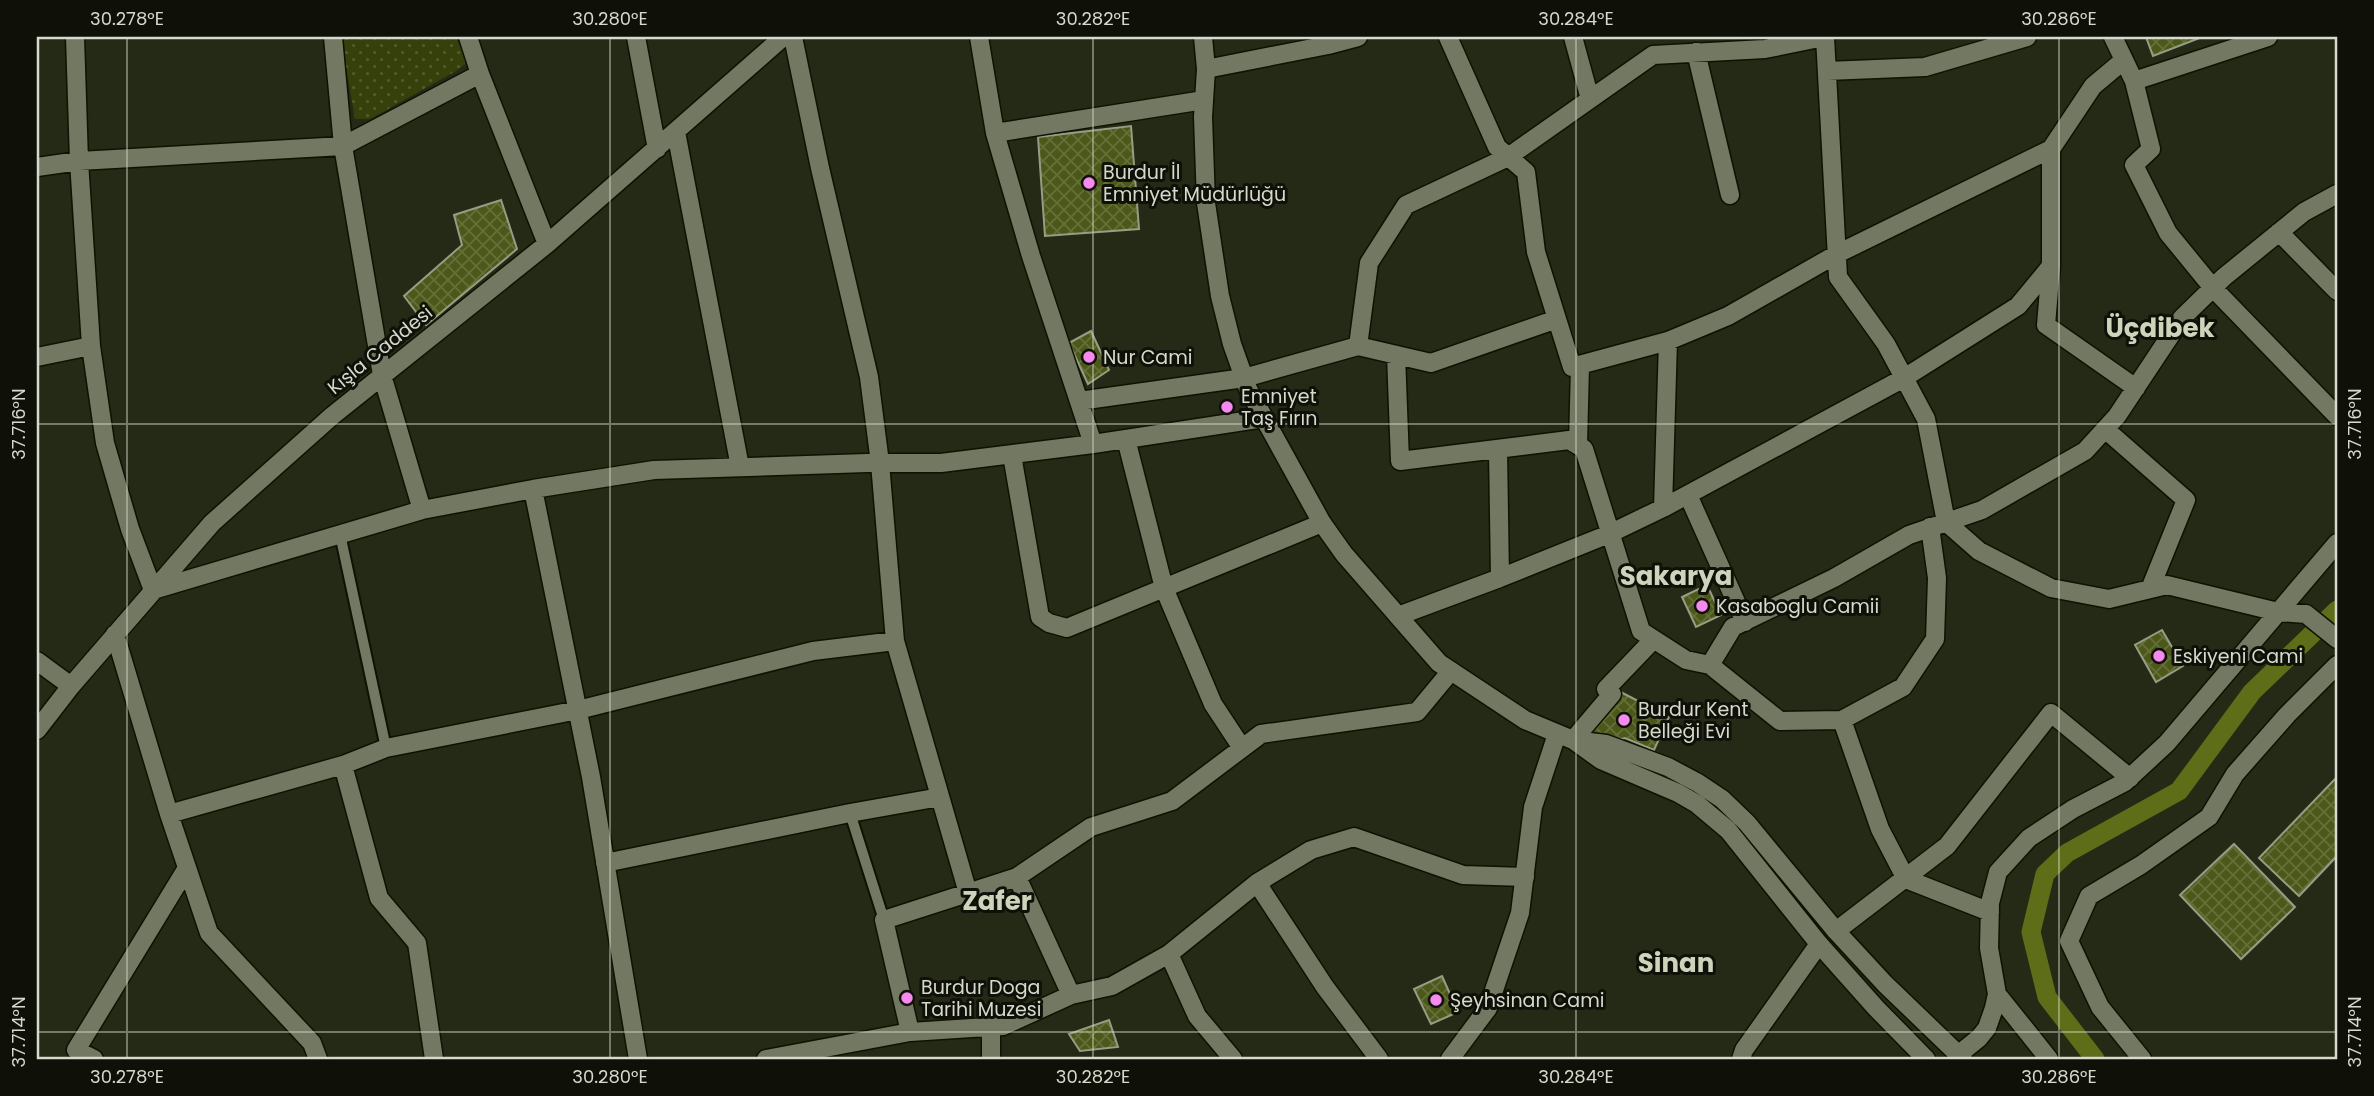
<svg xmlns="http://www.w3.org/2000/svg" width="2374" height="1096" font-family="Poppins,sans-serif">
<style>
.park{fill:url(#park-dots)}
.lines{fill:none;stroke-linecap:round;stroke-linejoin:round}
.canal{stroke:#5e6e18;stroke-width:19}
.building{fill:url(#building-cross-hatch);stroke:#969d85;stroke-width:2}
.service-casing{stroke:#0e1202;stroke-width:14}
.minor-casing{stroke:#0e1202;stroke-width:21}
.secondary-casing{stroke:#0e1202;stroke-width:21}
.service{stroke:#727861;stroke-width:10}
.minor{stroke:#727861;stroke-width:18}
.secondary{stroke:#727861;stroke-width:18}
.ticks{fill:none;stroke:#d6dacd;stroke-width:2;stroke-opacity:0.45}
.poi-dot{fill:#f589ee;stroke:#0f1109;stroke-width:2.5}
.labels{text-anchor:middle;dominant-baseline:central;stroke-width:6;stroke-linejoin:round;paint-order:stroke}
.poi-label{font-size:19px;fill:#d6dacd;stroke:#0f1109;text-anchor:start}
.street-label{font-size:19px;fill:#d6dacd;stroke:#0f1109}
.district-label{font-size:26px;font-weight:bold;fill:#cdd4bb;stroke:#0f1109}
.neatline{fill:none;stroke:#d6dacd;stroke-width:2.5}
.ticks-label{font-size:18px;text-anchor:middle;fill:#d6dacd}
</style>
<defs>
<pattern id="park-dots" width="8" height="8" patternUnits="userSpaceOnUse" patternTransform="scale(1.75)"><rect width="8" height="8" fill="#36400a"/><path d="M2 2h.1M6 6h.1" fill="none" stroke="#525b2c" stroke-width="1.8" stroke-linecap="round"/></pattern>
<pattern id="building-cross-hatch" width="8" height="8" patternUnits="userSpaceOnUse" patternTransform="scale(1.75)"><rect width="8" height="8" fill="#4c5819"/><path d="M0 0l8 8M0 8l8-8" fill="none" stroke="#656f39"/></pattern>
</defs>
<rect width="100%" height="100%" fill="#252a16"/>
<!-- park -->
<path class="park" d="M 341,37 L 456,37 L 468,62 L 456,71 L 370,119 L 355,119 Z"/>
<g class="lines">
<!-- canal -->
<path class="canal" d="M 2095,1059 L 2047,997 L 2031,932 L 2045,874 L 2067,853 L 2179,791 L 2252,692 L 2337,610"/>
</g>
<!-- building -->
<path class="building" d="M 2146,37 L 2202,37 L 2153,56 Z
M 1131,126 L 1139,229 L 1045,236 L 1038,137 Z
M 501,200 L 517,249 L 426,325 L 404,296 L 462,245 L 454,215 Z
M 1091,331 L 1109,370 L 1088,384 L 1069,343 Z
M 1707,585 L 1721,615 L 1696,627 L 1682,597 Z
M 2162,630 L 2183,666 L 2156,682 L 2135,645 Z
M 1609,686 L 1669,717 L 1654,750 L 1625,738 L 1609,742 L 1578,724 Z
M 2337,777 L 2337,856 L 2299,896 L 2259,858 Z
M 2234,844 L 2295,907 L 2241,959 L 2180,895 Z
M 1442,976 L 1458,1012 L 1431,1024 L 1414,989 Z
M 1109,1020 L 1118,1047 L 1080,1051 L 1069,1034 Z"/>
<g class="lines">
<defs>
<path id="service" d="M 340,534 L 386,748
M 850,813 L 884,920"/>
<path id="minor" d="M 75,37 L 79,161 L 91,346 L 105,443 L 130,529 L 153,590 L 422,510 L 533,489 L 654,470 L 867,463 L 941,463 L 1093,444 L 1264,418
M 333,37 L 343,146 L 382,375 L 422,510
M 468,37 L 480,74 L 547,244
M 636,37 L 657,149
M 793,37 L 820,168 L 869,377 L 880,463 L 895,641 L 968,893
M 979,37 L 995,133 L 1031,256 L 1093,444
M 1448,37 L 1497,147 L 1526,172 L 1536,252 L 1572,367 L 1668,341 L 1728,316 L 1837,254 L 2051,149 L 2093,86 L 2124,60
M 1573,37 L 1590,99
M 1825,37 L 1838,277 L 1886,344 L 1926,419 L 1946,522 L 1979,551 L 2051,588 L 2109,599 L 2167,585 L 2278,612 L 2306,614 L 2337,639
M 2113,37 L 2134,81 L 2151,149 L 2134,165 L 2168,233 L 2213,288 L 2337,416
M 1696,52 L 1730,195
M 1206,69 L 1328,45 L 1358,37
M 1827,71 L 1925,67 L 2027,37
M 2134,81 L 2268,37
M 676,132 L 740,467
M 995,133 L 1204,100
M 37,167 L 79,161 L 343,146 L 480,74
M 2279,232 L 2337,291
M 2051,266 L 2046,325 L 2136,388
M 1358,346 L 1369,263 L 1406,205 L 1508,157 L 1653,55 L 1765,49 L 1824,37
M 1396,355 L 1400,461 L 1569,440 L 1584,449 L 1641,631 L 1686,660 L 1710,665 L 1780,721 L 1842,720 L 1903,687 L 1935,639 L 1937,578 L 1930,527
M 37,357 L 91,346
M 1079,401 L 1244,378 L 1358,346 L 1431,363 L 1557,319
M 2105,429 L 2186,500 L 2150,589
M 1126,439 L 1164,588 L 1213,704 L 1242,748
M 1578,445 L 1580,365
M 1498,450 L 1500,578
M 1012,455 L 1040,617 L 1049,623 L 1067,628 L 1322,523
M 533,489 L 591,777 L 638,1059
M 1688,495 L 1745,622
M 1663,508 L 1668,341
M 1398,616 L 1500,578 L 1609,534 L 1663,508 L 1904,378 L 2018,306 L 2051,266 L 2051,149
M 115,634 L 169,814 L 209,933 L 312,1043 L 318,1059
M 37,661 L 71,686
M 1710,665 L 1733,627 L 1834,578 L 1909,535 L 1982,510 L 2085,451 L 2117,416 L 2182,318 L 2224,277 L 2304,212 L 2337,194
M 1842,720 L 1880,829 L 1906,879 L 1990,912
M 37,730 L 71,686 L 212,523 L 332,416 L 547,244 L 783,37
M 1573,740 L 1612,694 L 1606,689 L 1653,640
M 343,765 L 379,898 L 417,943 L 434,1059
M 169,814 L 343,765 L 386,748 L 578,710 L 813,651 L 895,641
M 605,863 L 850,813 L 940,797
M 1017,877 L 1091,827 L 1172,801 L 1261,734 L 1417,712 L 1451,671
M 1257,883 L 1325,987 L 1379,1059
M 1836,931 L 1947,846 L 2051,713 L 2130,778
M 1169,954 L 1197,1016 L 1233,1059
M 1997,994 L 2049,1059
M 910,1032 L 884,920 L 1017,877 L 1071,995
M 1958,1055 L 1979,1038 L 1987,1028 L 1994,1008 L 1997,994 L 1989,948 L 1990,903 L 1998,872 L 2029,838 L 2073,809 L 2125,782 L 2167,743 L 2337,543
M 94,1059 L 76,1050 L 187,868
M 766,1059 L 910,1032 L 1003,1026 L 1071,995 L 1112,986 L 1169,954 L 1257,883 L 1311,850 L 1354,837 L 1463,875 L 1525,877
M 991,1059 L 991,1027
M 1741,1059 L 1744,1050 L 1819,944
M 2142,1059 L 2100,1007 L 2069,941 L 2089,896 L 2141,865 L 2209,817 L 2235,774 L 2287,715 L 2337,665"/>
<path id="secondary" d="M 1203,37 L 1206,69 L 1203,117 L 1206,203 L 1220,296 L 1232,344 L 1248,389 L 1322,523 L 1344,554 L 1439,663 L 1525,720 L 1573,740 L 1606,744 L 1668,767 L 1698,783 L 1722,799 L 1747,823 L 1836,931 L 1885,984 L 1963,1059
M 1576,742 L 1601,760 L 1678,793 L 1697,804 L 1728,830 L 1819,944 L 1876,1008 L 1926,1059
M 1450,1059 L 1488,1008 L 1520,913 L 1533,807 L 1557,734"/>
</defs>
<!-- service casing -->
<use href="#service" class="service-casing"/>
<!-- minor casing -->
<use href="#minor" class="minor-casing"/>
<!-- secondary casing -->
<use href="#secondary" class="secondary-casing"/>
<!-- service -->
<use href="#service" class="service"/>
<!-- minor -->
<use href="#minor" class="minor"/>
<!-- secondary -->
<use href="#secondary" class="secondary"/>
</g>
<!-- ticks -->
<path class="ticks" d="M 127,37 L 127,1059M 610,37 L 610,1059M 1093,37 L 1093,1059M 1576,37 L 1576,1059M 2059,37 L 2059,1059M 37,424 L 2337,424M 37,1032 L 2337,1032"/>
<!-- markers -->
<g class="poi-dot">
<circle cx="1089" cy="183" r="7"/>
<circle cx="1089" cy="357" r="7"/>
<circle cx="1227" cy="407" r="7"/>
<circle cx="1702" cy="606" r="7"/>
<circle cx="2159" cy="656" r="7"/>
<circle cx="1624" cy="720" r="7"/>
<circle cx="907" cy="998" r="7"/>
<circle cx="1436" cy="1000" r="7"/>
</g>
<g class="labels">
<!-- poi labels -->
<g class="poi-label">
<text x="1103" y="172">Burdur İl<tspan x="1103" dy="22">Emniyet Müdürlüğü</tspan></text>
<text x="1103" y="357">Nur Cami</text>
<text x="1241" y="396">Emniyet<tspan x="1241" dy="22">Taş Fırın</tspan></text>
<text x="1716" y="606">Kasaboglu Camii</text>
<text x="2173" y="656">Eskiyeni Cami</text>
<text x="1638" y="709">Burdur Kent<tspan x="1638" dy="22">Belleği Evi</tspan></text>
<text x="921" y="987">Burdur Doga<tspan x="921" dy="22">Tarihi Muzesi</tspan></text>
<text x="1450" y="1000">Şeyhsinan Cami</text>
</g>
<!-- street labels -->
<g class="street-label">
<text transform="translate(380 350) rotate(-39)">Kışla Caddesi</text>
</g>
<!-- district labels -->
<g class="district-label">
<text x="2160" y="328">Üçdibek</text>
<text x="1676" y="576">Sakarya</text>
<text x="997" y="901">Zafer</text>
<text x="1676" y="963">Sinan</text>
</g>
</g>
<!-- border -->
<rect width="2374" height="1096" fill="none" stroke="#0f1109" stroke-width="77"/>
<rect x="38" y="38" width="2298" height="1020" class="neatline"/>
<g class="ticks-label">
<text x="127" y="25">30.278°E</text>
<text x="610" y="25">30.280°E</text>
<text x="1093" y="25">30.282°E</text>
<text x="1576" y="25">30.284°E</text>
<text x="2059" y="25">30.286°E</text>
<text transform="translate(19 424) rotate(-90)" y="6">37.716°N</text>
<text transform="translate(2355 424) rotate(-90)" y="6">37.716°N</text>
<text transform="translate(19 1032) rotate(-90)" y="6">37.714°N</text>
<text transform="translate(2355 1032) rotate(-90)" y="6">37.714°N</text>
<text x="127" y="1083">30.278°E</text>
<text x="610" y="1083">30.280°E</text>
<text x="1093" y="1083">30.282°E</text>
<text x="1576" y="1083">30.284°E</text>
<text x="2059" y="1083">30.286°E</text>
</g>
</svg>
